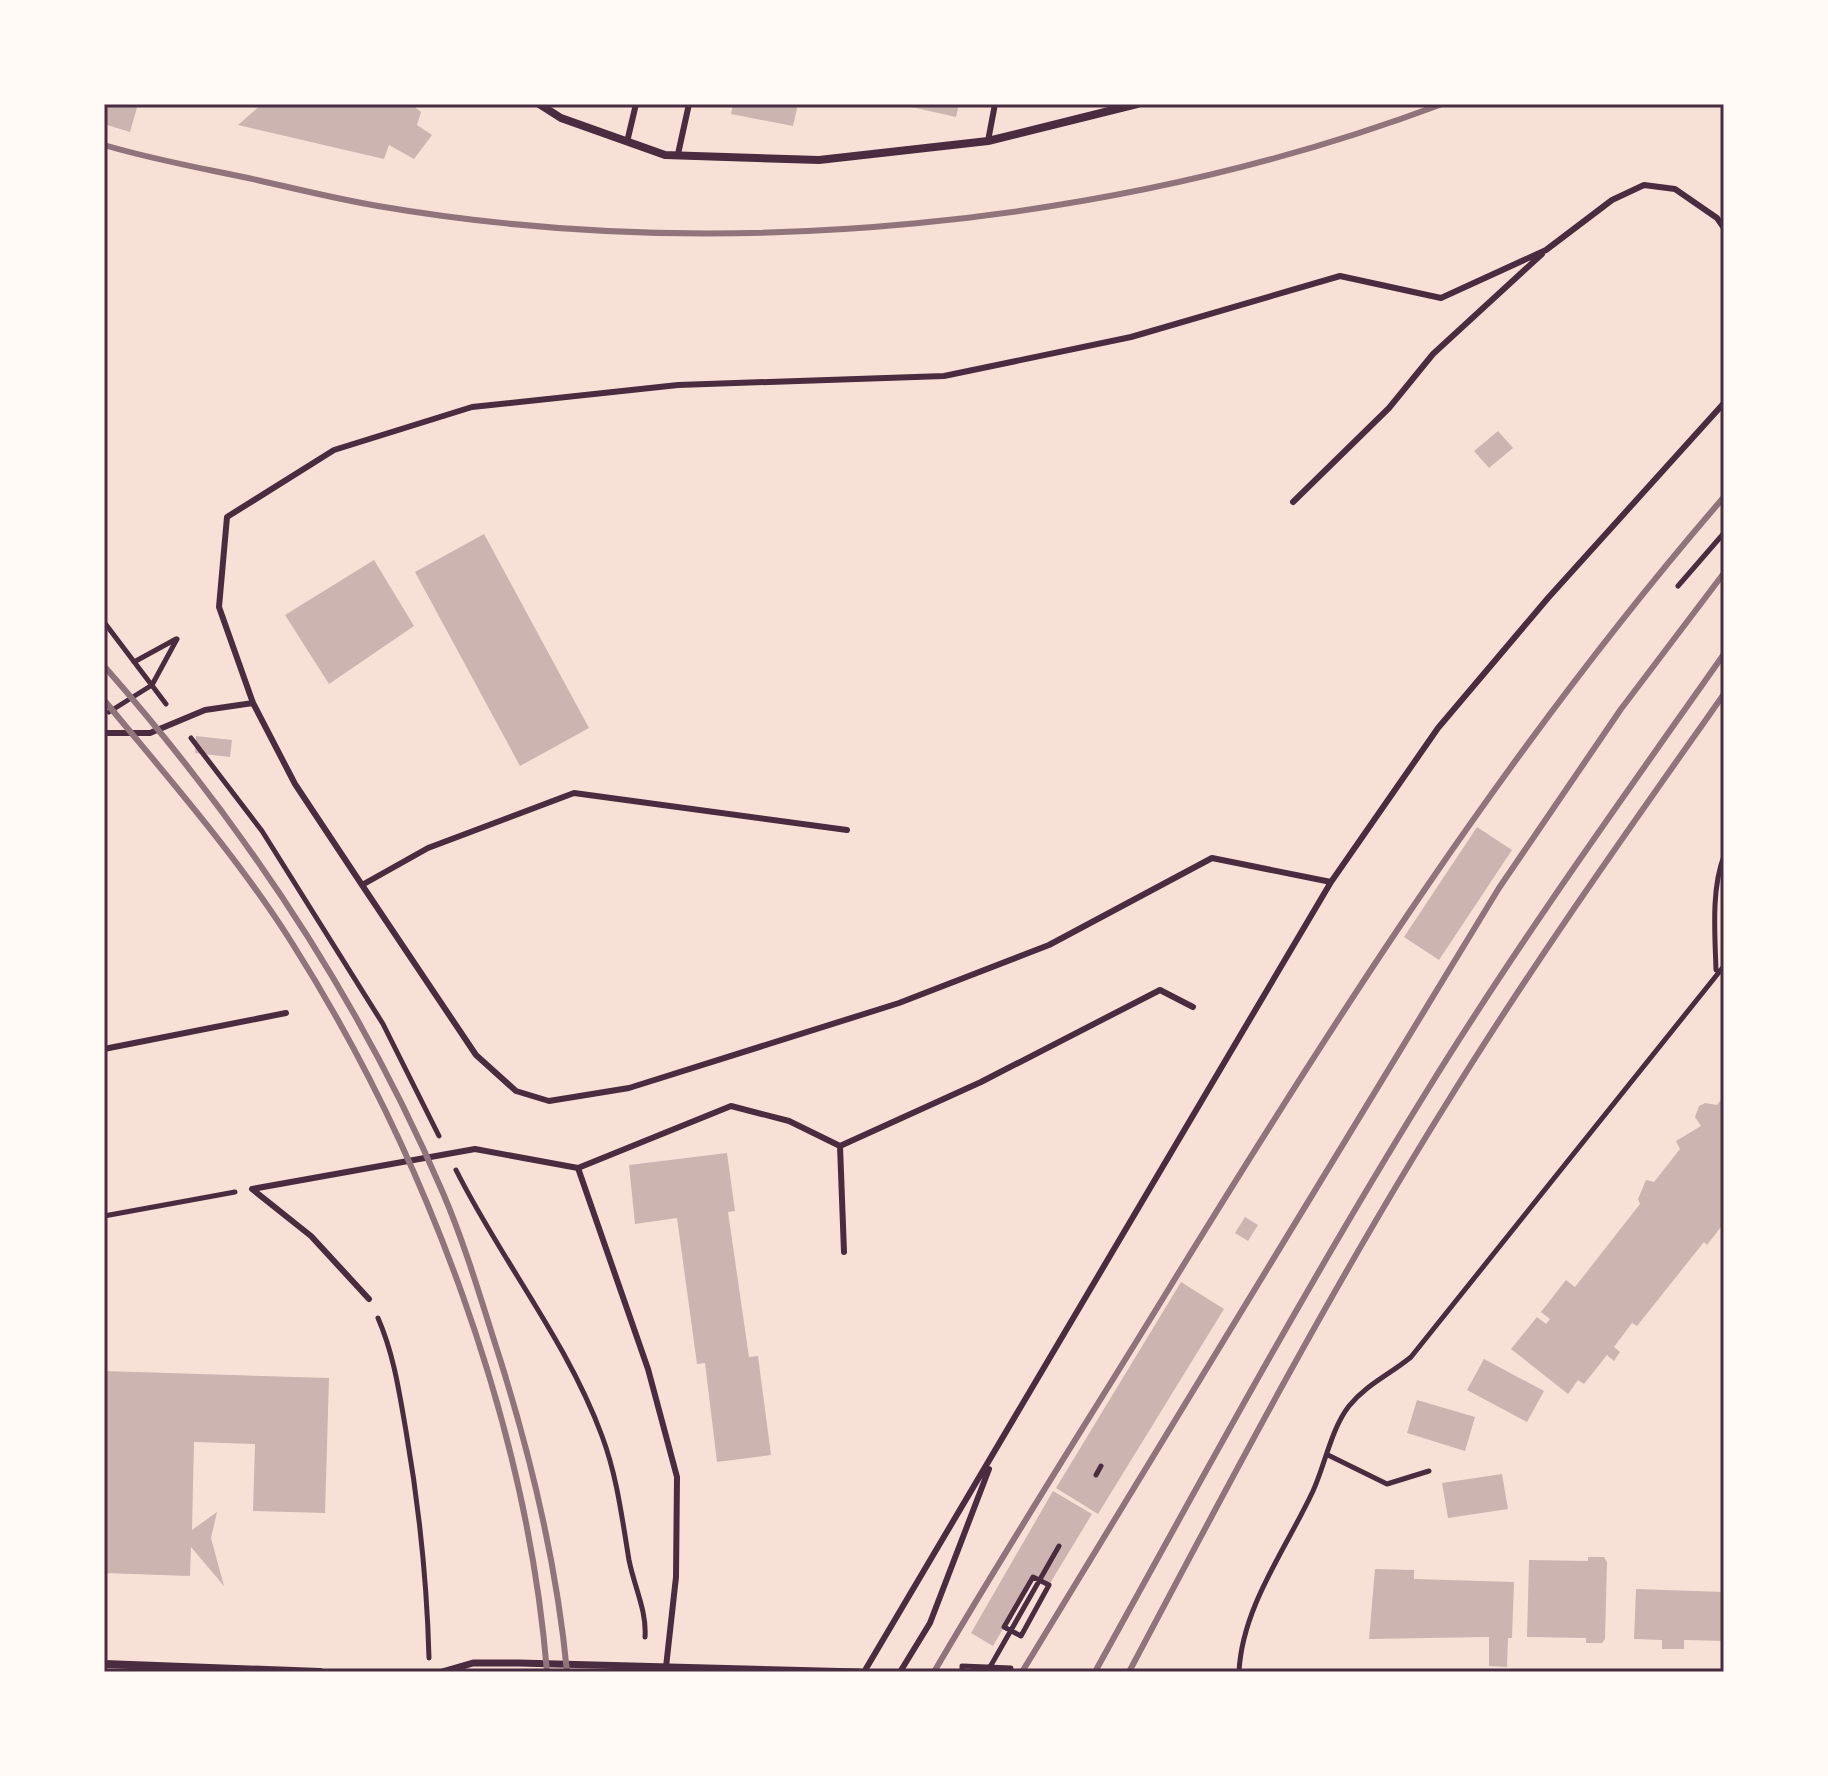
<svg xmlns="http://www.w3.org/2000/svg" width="1828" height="1776" font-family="Lato,sans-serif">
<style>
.building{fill:#ccb4b1}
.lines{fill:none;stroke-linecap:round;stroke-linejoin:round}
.path{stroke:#4a2c40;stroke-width:5}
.service{stroke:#4a2c40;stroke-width:6}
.pedestrian{stroke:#4a2c40;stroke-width:7}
.minor{stroke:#4a2c40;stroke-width:8}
.rail{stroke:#8f747c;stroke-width:6}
.neatline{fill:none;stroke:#4a2c40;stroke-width:3}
</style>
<rect width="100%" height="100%" fill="#f7e1d7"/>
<!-- building -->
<path class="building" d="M 104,104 L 138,104 L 130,132 L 104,124 Z
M 262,104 L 416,104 L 415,107 L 421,112 L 417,125 L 432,135 L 414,159 L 389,145 L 384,159 L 238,125 Z
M 733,104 L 798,104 L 793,126 L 731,114 Z
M 898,104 L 959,104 L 956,117 Z
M 1498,431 L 1513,448 L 1489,468 L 1474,451 Z
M 484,534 L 589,728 L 520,766 L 415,572 Z
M 374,560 L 414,626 L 329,684 L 285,615 Z
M 196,736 L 232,740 L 230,757 L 195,753 Z
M 1477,827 L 1512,850 L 1439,960 L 1404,937 Z
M 1724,1096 L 1724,1223 L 1707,1245 L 1704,1242 L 1637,1326 L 1632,1323 L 1614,1347 L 1620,1352 L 1614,1361 L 1607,1355 L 1584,1384 L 1578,1380 L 1568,1394 L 1511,1349 L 1537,1317 L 1546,1324 L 1550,1319 L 1541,1312 L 1566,1280 L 1575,1287 L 1640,1204 L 1638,1199 L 1646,1180 L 1654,1182 L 1680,1149 L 1676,1141 L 1701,1126 L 1695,1117 L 1699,1106 L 1705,1103 L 1717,1105 Z
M 727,1153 L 735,1211 L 728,1212 L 749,1357 L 758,1356 L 771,1455 L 717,1462 L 705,1363 L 697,1364 L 677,1218 L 635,1224 L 629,1165 Z
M 1245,1217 L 1258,1225 L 1248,1241 L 1235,1233 Z
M 1181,1282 L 1224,1309 L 1098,1514 L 1056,1488 Z
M 1484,1359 L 1544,1391 L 1527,1422 L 1467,1390 Z
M 104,1371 L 329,1378 L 325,1513 L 253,1511 L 255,1444 L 194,1442 L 192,1530 L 217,1512 L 211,1538 L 224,1586 L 191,1547 L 190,1576 L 104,1573 Z
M 1417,1400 L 1475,1417 L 1465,1451 L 1407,1433 Z
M 1502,1474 L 1508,1509 L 1448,1518 L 1442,1483 Z
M 1053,1491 L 1092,1514 L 1049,1585 L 1033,1577 L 993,1646 L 971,1633 Z
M 1588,1557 L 1604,1557 L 1607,1562 L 1605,1639 L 1602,1643 L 1586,1643 L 1586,1638 L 1527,1637 L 1529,1560 L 1588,1561 Z
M 1375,1569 L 1414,1570 L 1414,1579 L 1514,1582 L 1512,1638 L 1508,1638 L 1507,1667 L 1489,1666 L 1489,1637 L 1369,1639 Z
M 1636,1589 L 1724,1592 L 1724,1641 L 1684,1640 L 1684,1649 L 1662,1649 L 1662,1640 L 1634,1639 Z"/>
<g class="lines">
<!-- path -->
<path class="path" d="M 1678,586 L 1724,533
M 104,622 L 166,704
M 134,662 L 176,639
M 109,712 L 152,685 L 177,639
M 191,738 L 262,831 L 383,1024 L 439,1136
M 1716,970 C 1715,935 1711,889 1724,856
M 456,1170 C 501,1260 567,1341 602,1436 C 617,1476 622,1518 629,1560 C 634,1586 647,1611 645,1637
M 104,1216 L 235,1192
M 378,1318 C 394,1355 399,1391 406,1431 C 419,1506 427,1582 429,1658
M 1328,1455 L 1387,1484 L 1429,1471
M 1096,1475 L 1101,1466
M 1033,1577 L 1049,1585 L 1021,1636 L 1004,1627 Z
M 990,1667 L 1059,1546
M 962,1672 L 962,1666 L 1011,1668 L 1010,1672
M 1239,1672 C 1242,1607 1286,1549 1313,1491 C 1325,1465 1331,1429 1349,1406 C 1367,1384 1389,1375 1411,1357 L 1724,966"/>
<!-- service -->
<path class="service" d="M 988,141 L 995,104
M 627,142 L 636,104
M 678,154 L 689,104
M 1293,502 L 1389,408 L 1433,354 L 1542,254
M 104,733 L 150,733 L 205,710 L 253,703
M 847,830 L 574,793 L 428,848 L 362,885 L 476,1055 L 516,1091 L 549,1101 L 629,1088 L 899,1003 L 1049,945 L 1212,858 L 1331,882
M 362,885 L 295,784 L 253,703 L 219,607 L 227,517 L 334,450 L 472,407 L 678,385 L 944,376 L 1131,337 L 1340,276 L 1441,298 L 1546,250 L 1612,200 L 1644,185 L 1675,189 L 1717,218 L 1724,228
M 104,1049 L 286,1013
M 840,1146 L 844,1252
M 369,1299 L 311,1236 L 252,1189 L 475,1149 L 578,1168
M 666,1667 L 676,1577 L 677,1477 L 648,1369 L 578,1168 L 731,1106 L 789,1121 L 840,1146 L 981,1082 L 1160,990 L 1193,1007
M 864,1672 L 1331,882 L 1438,728 L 1548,598 L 1724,403
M 900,1672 L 930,1623 L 989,1469"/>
<!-- pedestrian -->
<path class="pedestrian" d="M 442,1672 L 473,1663 L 519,1663 L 859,1672"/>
<!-- minor -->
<path class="minor" d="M 539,104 L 561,118 L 665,155 L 819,160 L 988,141 L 1137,104
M 104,1664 L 320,1672"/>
<!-- rail -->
<path class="rail" d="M 104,145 C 154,160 206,169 257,180 C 297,189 337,199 378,206 C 722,265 1115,227 1442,104
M 104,666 C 243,824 360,999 443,1193 C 466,1247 482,1303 500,1359 C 532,1461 557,1565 567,1672
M 104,700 C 169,779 237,856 292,943 C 425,1153 527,1424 547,1672
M 934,1672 C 1008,1545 1088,1421 1165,1295 C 1335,1018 1510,744 1724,497
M 1022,1672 L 1499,888 L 1621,709 L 1724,573
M 1095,1672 C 1202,1478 1308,1283 1425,1094 C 1518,943 1622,799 1724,654
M 1129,1672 C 1230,1481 1331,1289 1445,1106 C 1532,965 1628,830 1724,694"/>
</g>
<!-- border -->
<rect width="1828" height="1776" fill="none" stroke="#fffaf5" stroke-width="212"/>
<rect x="106" y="106" width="1616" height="1564" class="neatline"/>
</svg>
